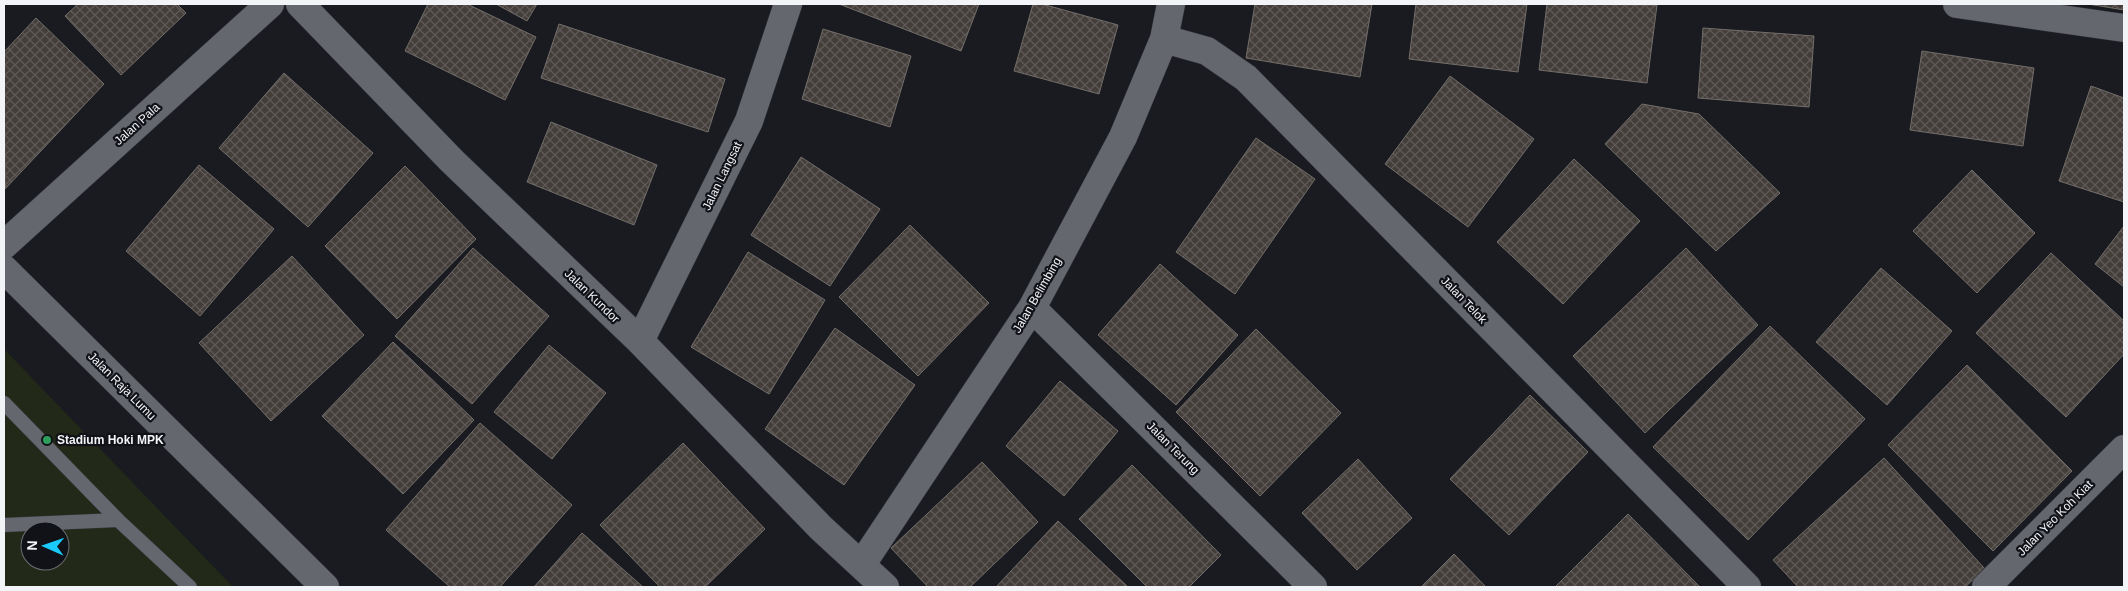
<svg xmlns="http://www.w3.org/2000/svg" width="2128" height="591" font-family="Helvetica,sans-serif">
<style>
.garden{fill:#232918;fill-rule:evenodd}
.building{fill:url(#building-cross-hatch);stroke:#746e6a}
.lines{fill:none;stroke-linecap:round;stroke-linejoin:round}
.service-casing{stroke:#35363a;stroke-width:15}
.minor-casing{stroke:#35363a;stroke-width:29}
.tertiary-casing{stroke:#35363a;stroke-width:29}
.service{stroke:#64676e;stroke-width:14}
.minor{stroke:#64676e;stroke-width:28}
.tertiary{stroke:#64676e;stroke-width:28}
.leisure-dot{fill:#2e9e5b;stroke:#101217;stroke-width:2}
.labels{text-anchor:middle;dominant-baseline:central;stroke-width:4.5;stroke-linejoin:round;paint-order:stroke}
.street-label{font-size:12px;fill:#f3f4f8;stroke:#101217}
.poi-label{font-size:12px;font-weight:bold;fill:#f3f4f8;stroke:#101217;text-anchor:start}
</style>
<defs>
<pattern id="building-cross-hatch" width="8" height="8" patternUnits="userSpaceOnUse" patternTransform="scale(1.25)"><rect width="8" height="8" fill="#433e3a"/><path d="M0 0l8 8M0 8l8-8" fill="none" stroke="#5f5a57"/></pattern>
</defs>
<rect width="100%" height="100%" fill="#191b20"/>
<!-- garden -->
<path class="garden" d="M 4,349 L 233,587 L 4,587 ZM 30,531 L 60,531 L 60,561 L 30,561 Z"/>
<!-- building -->
<path class="building" d="M 78,4 L 177,4 L 186,13 L 121,75 L 65,16 Z
M 428,4 L 467,4 L 536,37 L 505,100 L 405,51 Z
M 496,4 L 537,4 L 527,21 Z
M 839,4 L 979,4 L 961,51 Z
M 1033,4 L 1042,4 L 1118,25 L 1099,94 L 1014,71 Z
M 1255,4 L 1372,4 L 1360,77 L 1246,58 Z
M 1416,4 L 1527,4 L 1518,72 L 1409,59 Z
M 1547,4 L 1657,5 L 1647,83 L 1539,70 Z
M 2088,4 L 2124,4 L 2124,10 Z
M 36,18 L 104,84 L 5,189 L 4,52 Z
M 559,24 L 725,79 L 708,132 L 541,78 Z
M 1703,28 L 1814,36 L 1809,107 L 1698,98 Z
M 823,29 L 911,56 L 890,127 L 802,99 Z
M 1922,51 L 2034,68 L 2023,146 L 1910,130 Z
M 284,73 L 373,153 L 308,227 L 219,148 Z
M 1450,76 L 1534,139 L 1468,227 L 1385,164 Z
M 2091,86 L 2124,98 L 2124,202 L 2059,181 Z
M 1642,104 L 1699,114 L 1780,193 L 1716,251 L 1605,144 Z
M 551,122 L 657,165 L 634,225 L 527,182 Z
M 1256,138 L 1315,179 L 1235,294 L 1176,252 Z
M 801,157 L 880,209 L 830,286 L 751,235 Z
M 1574,159 L 1640,221 L 1563,304 L 1497,242 Z
M 199,165 L 274,229 L 200,316 L 126,251 Z
M 405,166 L 476,239 L 397,319 L 325,246 Z
M 1972,170 L 2035,233 L 1977,293 L 1913,231 Z
M 910,225 L 989,303 L 918,376 L 839,297 Z
M 2124,226 L 2124,287 L 2095,264 Z
M 473,248 L 549,316 L 472,404 L 395,336 Z
M 1686,248 L 1758,325 L 1645,433 L 1573,356 Z
M 748,252 L 825,300 L 769,394 L 691,347 Z
M 2051,253 L 2124,321 L 2124,354 L 2066,417 L 1976,333 Z
M 292,256 L 364,335 L 271,421 L 199,343 Z
M 1160,264 L 1238,335 L 1176,405 L 1098,335 Z
M 1881,268 L 1952,331 L 1887,405 L 1816,342 Z
M 1770,326 L 1865,419 L 1748,540 L 1653,447 Z
M 835,328 L 915,385 L 844,485 L 765,429 Z
M 1256,329 L 1341,413 L 1260,496 L 1176,412 Z
M 393,342 L 474,420 L 403,494 L 322,416 Z
M 549,345 L 606,393 L 552,459 L 494,412 Z
M 1967,365 L 2072,471 L 1993,551 L 1888,445 Z
M 1060,381 L 1118,431 L 1064,496 L 1006,446 Z
M 1530,395 L 1588,452 L 1509,535 L 1450,479 Z
M 480,423 L 572,505 L 500,587 L 450,587 L 386,530 Z
M 683,443 L 765,529 L 705,587 L 660,587 L 600,525 Z
M 1884,458 L 1985,569 L 1965,587 L 1798,587 L 1773,560 Z
M 1358,459 L 1412,518 L 1357,570 L 1302,513 Z
M 982,462 L 1038,522 L 970,587 L 928,587 L 891,548 Z
M 1132,465 L 1221,555 L 1189,587 L 1147,587 L 1079,519 Z
M 1628,514 L 1700,587 L 1555,587 Z
M 1058,521 L 1128,587 L 996,587 Z
M 582,533 L 643,587 L 534,587 Z
M 1454,554 L 1486,587 L 1421,587 Z"/>
<g class="lines">
<defs>
<path id="service" d="M 4,403 L 118,520 L 190,587
M 4,525 L 118,520"/>
<path id="minor" d="M 300,4 L 452,161 L 640,341 L 821,528 L 885,587
M 1957,4 L 2124,28
M 1164,39 L 1207,51 L 1246,78 L 1747,587
M 4,245 L 270,4
M 1032,308 L 1313,587
M 640,341 L 749,121 L 788,4
M 862,564 L 1032,308 L 1123,137 L 1164,39 L 1171,4
M 1986,587 L 2124,449"/>
<path id="tertiary" d="M 4,269 L 325,587"/>
</defs>
<!-- service casing -->
<use href="#service" class="service-casing"/>
<!-- minor casing -->
<use href="#minor" class="minor-casing"/>
<!-- tertiary casing -->
<use href="#tertiary" class="tertiary-casing"/>
<!-- service -->
<use href="#service" class="service"/>
<!-- minor -->
<use href="#minor" class="minor"/>
<!-- tertiary -->
<use href="#tertiary" class="tertiary"/>
</g>
<!-- markers -->
<circle class="leisure-dot" cx="47" cy="440" r="5"/>
<g class="labels">
<!-- street labels -->
<g class="street-label">
<text transform="translate(137 124) rotate(-42)">Jalan Pala</text>
<text transform="translate(722 176) rotate(-64)">Jalan Langsat</text>
<text transform="translate(1037 295) rotate(-60)">Jalan Belimbing</text>
<text transform="translate(592 296) rotate(44)">Jalan Kundor</text>
<text transform="translate(1464 300) rotate(46)">Jalan Telok</text>
<text transform="translate(122 386) rotate(45)">Jalan Raja Lumu</text>
<text transform="translate(1173 448) rotate(45)">Jalan Terung</text>
<text transform="translate(2055 518) rotate(-45)">Jalan Yeo Koh Kiat</text>
</g>
<!-- poi labels -->
<g class="poi-label">
<text x="57" y="440">Stadium Hoki MPK</text>
</g>
</g>
<!-- border -->
<rect width="2128" height="591" fill="none" stroke="#f3f4f8" stroke-width="10"/>
<!-- north arrow -->
<g transform="translate(45 546) rotate(272)"><circle r="24" fill="#101217" stroke="#6b6c71"/>
<path d="M0-4L9 19L0 12L-9 19Z" fill="#1acafc"/>
<text y="-8" font-size="14" font-weight="bold" text-anchor="middle" fill="#f3f4f8">N</text>
</g>
</svg>
